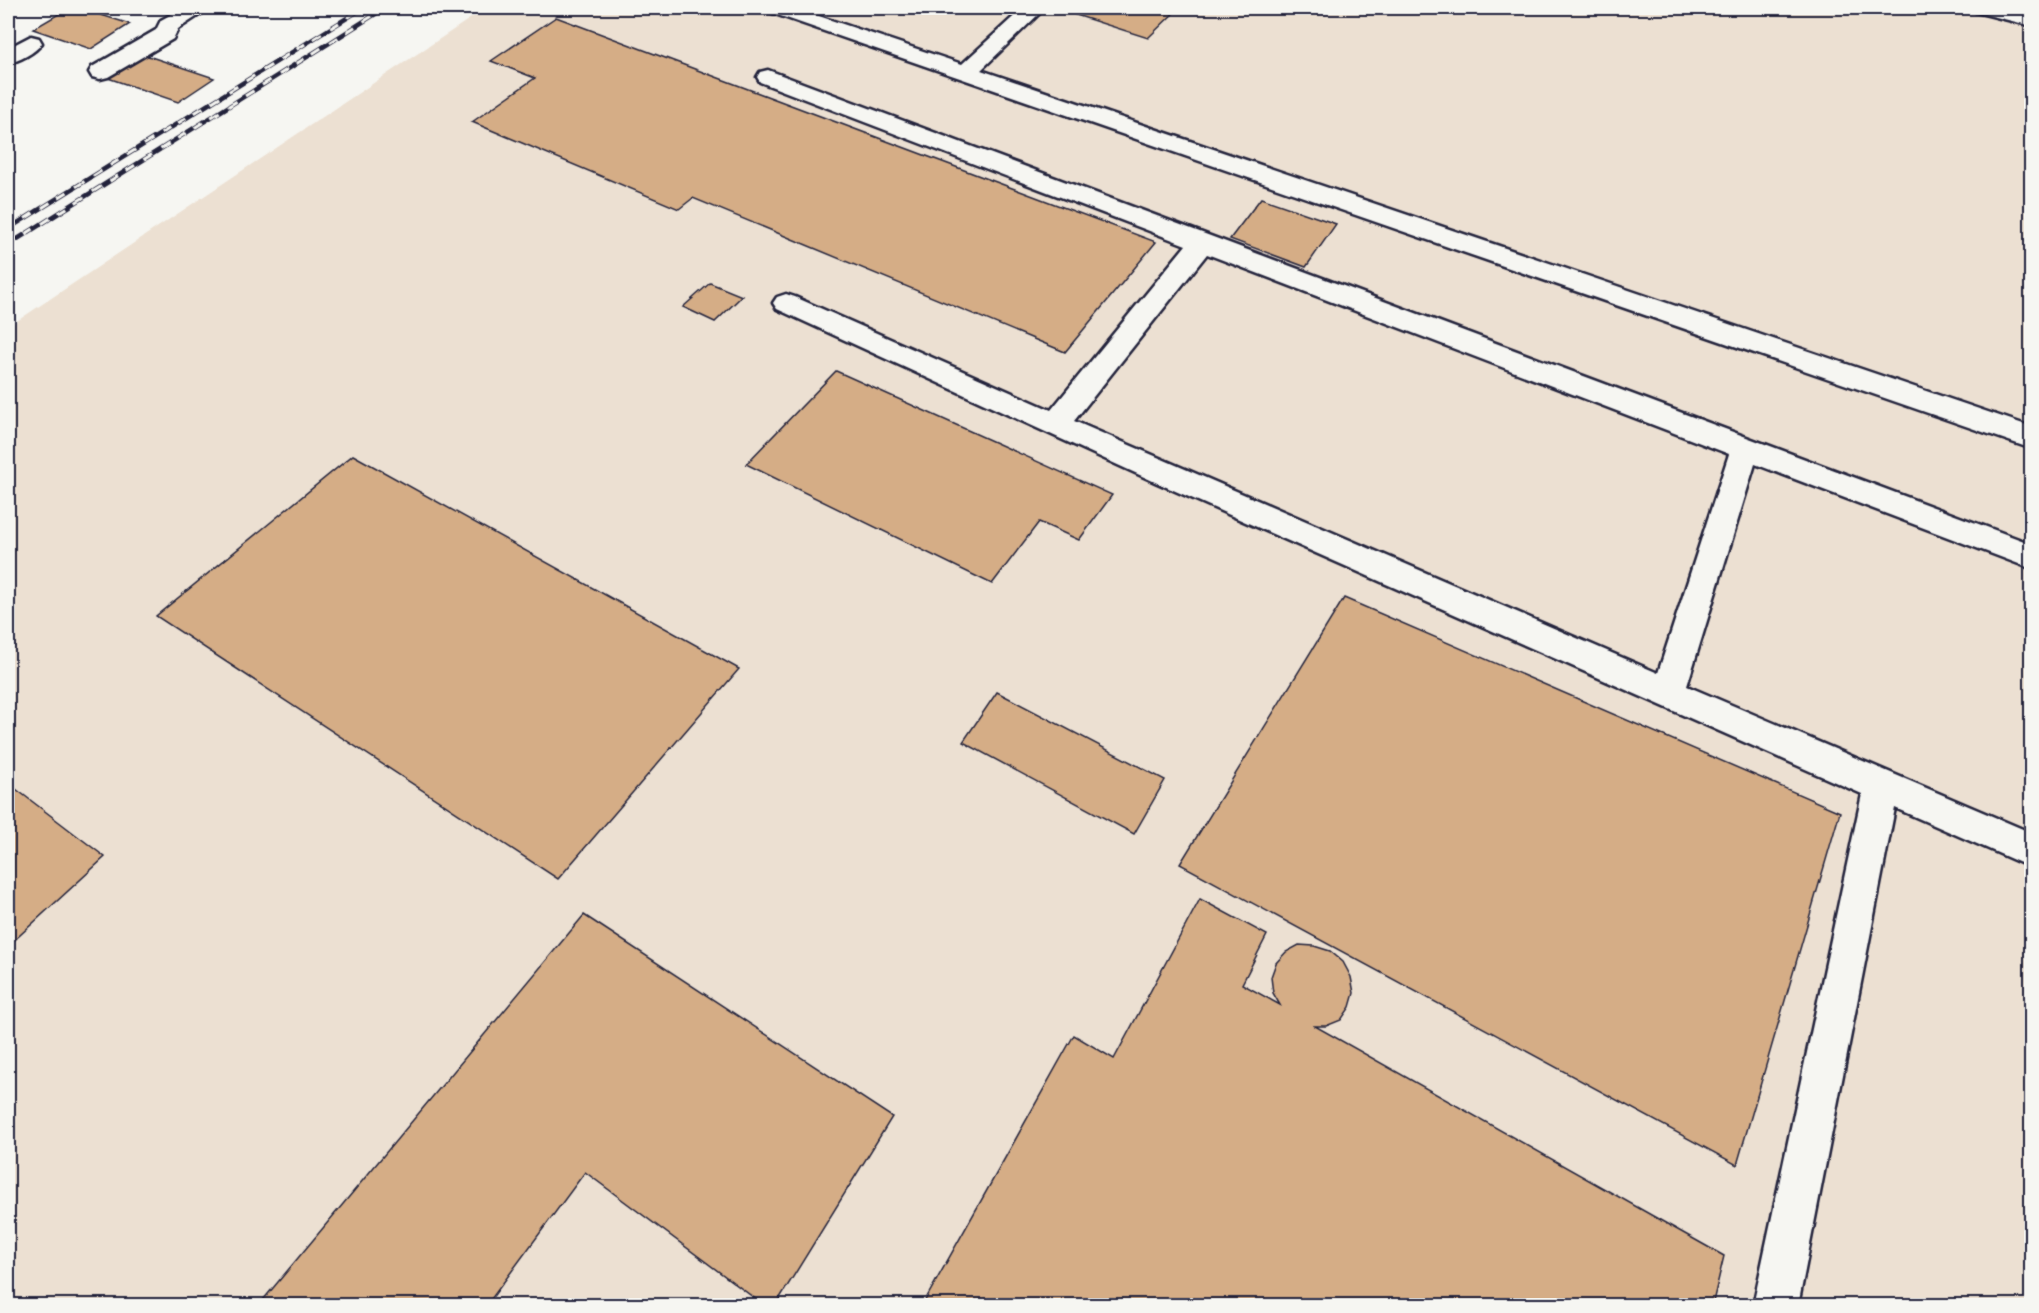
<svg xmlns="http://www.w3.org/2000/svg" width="2039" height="1313" font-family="'Comic Neue',sans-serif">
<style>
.built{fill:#ece0d2}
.building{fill:#d5ad86;stroke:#22223b;stroke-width:1.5}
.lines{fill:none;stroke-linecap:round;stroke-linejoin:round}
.minor-casing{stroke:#22223b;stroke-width:5}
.minor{fill:#f6f6f2;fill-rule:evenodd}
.rail-casing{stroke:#22223b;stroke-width:4.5}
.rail{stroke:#f6f6f2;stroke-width:3;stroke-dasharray:10;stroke-linecap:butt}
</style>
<rect width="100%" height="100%" fill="#f6f6f2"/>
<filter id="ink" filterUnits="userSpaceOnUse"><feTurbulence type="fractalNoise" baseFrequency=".0167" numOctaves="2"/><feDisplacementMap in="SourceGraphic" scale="12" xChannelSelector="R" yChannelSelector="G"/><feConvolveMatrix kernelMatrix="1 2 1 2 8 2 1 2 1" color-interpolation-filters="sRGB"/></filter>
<g filter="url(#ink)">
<!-- built -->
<path class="built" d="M 486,8 L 2031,8 L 2031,1305 L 8,1306 L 8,327 Z"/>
<!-- building -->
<path class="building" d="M 69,8 L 79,8 L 130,24 L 91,49 L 33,29 Z
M 1054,8 L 1179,8 L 1148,38 Z
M 556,17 L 1156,242 L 1065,352 L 693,198 L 679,209 L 472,122 L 535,78 L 491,61 Z
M 142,54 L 214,78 L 178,102 L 105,77 Z
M 1261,198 L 1336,224 L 1306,267 L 1230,239 Z
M 710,283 L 742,296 L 715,322 L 683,307 Z
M 836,371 L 1112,495 L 1079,540 L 1039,522 L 992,584 L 746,464 Z
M 353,455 L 739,669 L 558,879 L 156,616 Z
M 1344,598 L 1840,812 L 1737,1165 L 1180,864 Z
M 997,692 L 1165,780 L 1134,834 L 963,742 Z
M 8,783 L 105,857 L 8,946 Z
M 1200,899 L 1267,935 L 1242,984 L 1280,1005 L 1273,993 L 1271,977 L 1276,963 L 1286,952 L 1299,945 L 1314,946 L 1330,951 L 1343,962 L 1351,977 L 1354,993 L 1350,1007 L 1341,1020 L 1326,1026 L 1315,1026 L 1724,1256 L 1712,1306 L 922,1306 L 1074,1035 L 1114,1059 Z
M 584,915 L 892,1117 L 775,1306 L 765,1306 L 585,1172 L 486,1306 L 258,1306 Z"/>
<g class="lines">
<defs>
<path id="minor" d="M 183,8 L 208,8 L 204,12 L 178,29 L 173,39 L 108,77 L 100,79 L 92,77 L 89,72 L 92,67 L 156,30 L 161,20 Z
M 765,8 L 795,8 L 962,64 L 1023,8 L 1045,8 L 981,70 L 2032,427 L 2032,449 L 769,12 Z
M 1972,8 L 2007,8 L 2032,13 L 2032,26 L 1976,12 Z
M 31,36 L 39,38 L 42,43 C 35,53 19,61 8,63 L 8,48 Z
M 768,70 L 2032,544 L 2032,569 L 1755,464 L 1687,686 L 2032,833 L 2032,868 L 1895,808 L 1798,1306 L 1753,1306 L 1862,794 L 1155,482 L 777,309 L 773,303 L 777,297 L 786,294 L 795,297 L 1051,410 L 1186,245 L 760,82 L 757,77 L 760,72 ZM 1207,254 L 1729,454 L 1658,673 L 1074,421 Z"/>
</defs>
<!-- minor casing -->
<use href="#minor" class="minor-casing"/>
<!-- minor -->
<use href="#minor" class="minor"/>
<defs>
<path id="rail" d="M 8,229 L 363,8
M 8,245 L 385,8"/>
</defs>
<!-- rail casing -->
<use href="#rail" class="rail-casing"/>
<!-- rail -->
<use href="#rail" class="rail"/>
</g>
</g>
<!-- margin -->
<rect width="2039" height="1313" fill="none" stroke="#f6f6f2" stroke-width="30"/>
<rect x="15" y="15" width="2009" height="1283" fill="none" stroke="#22223b" stroke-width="2" filter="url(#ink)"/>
</svg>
